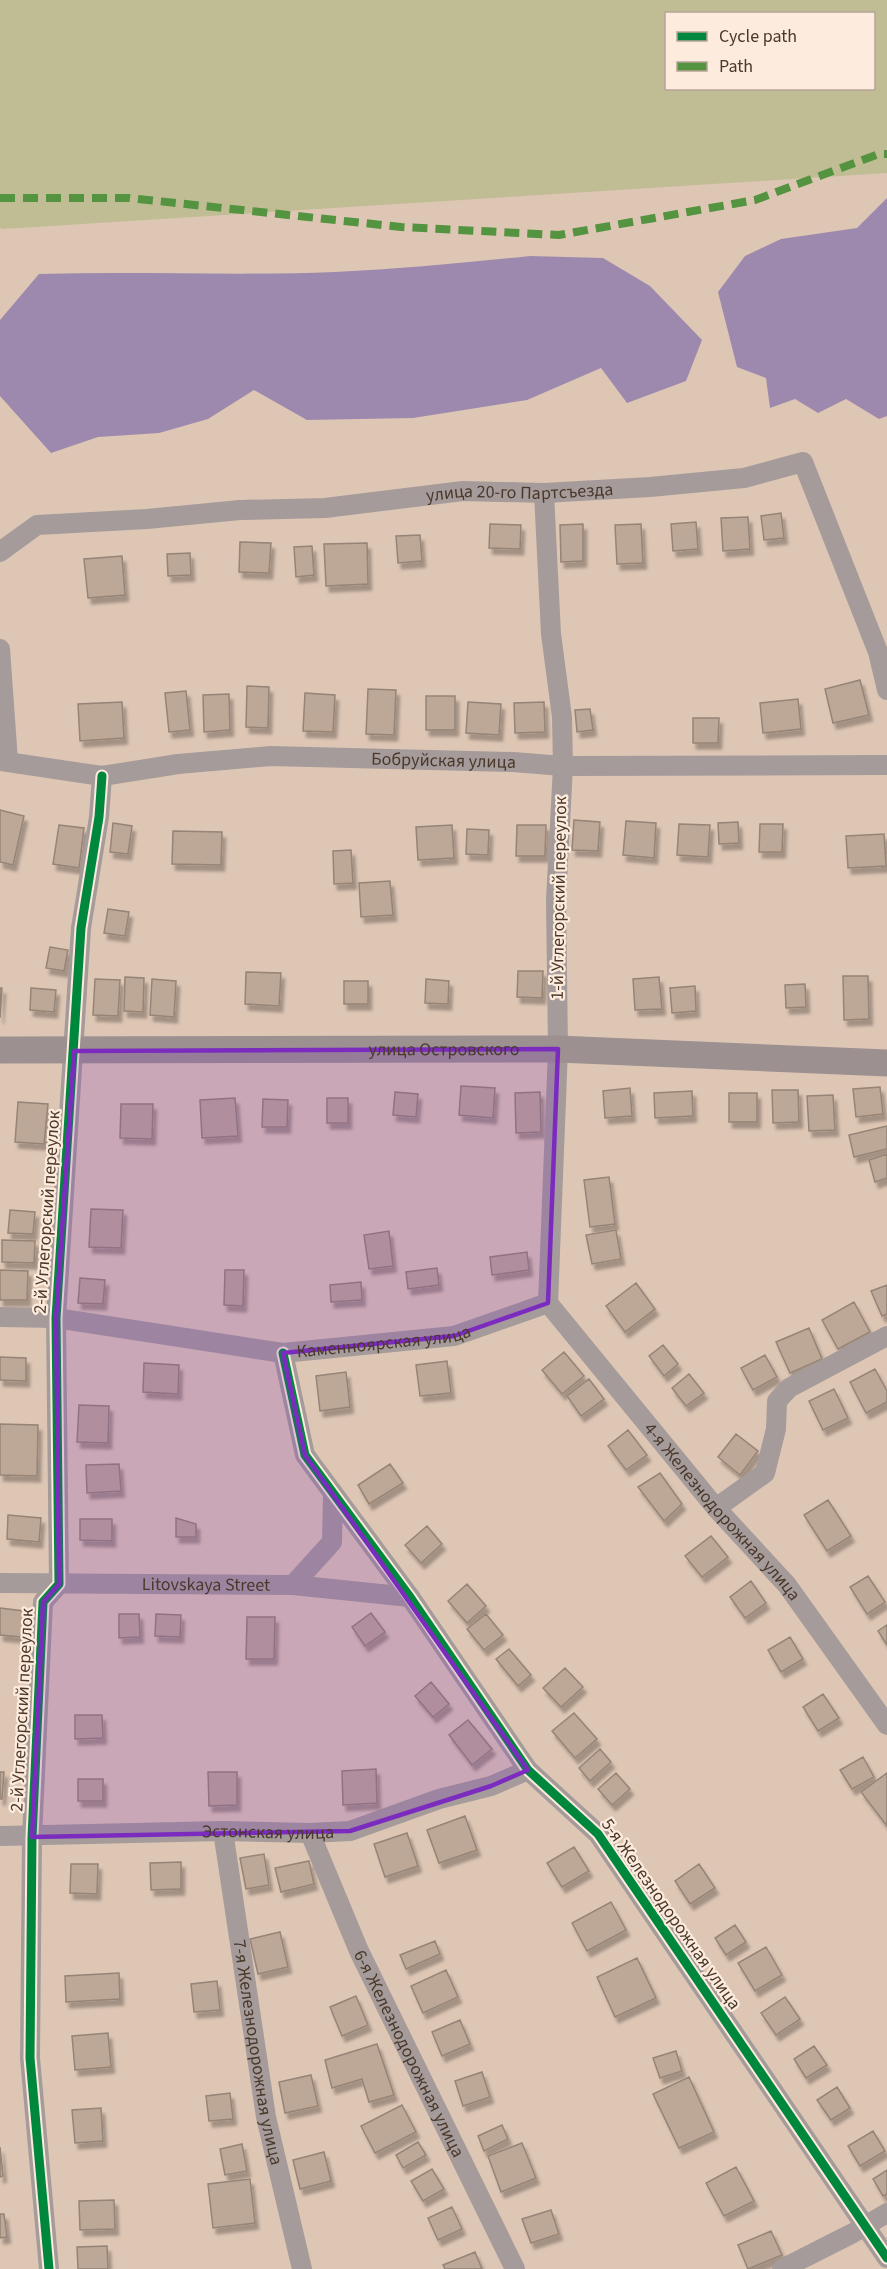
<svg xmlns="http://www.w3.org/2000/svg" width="887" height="2269" font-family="'Source Sans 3',sans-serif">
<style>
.green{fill:#c0bd95;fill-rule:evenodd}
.water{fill:#9e89ae}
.building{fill:#bda796;stroke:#968476;stroke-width:1.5;filter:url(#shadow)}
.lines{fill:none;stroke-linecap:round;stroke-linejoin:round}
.street{stroke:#a59b9a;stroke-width:20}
.secondary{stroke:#9d9090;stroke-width:27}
.quiet{stroke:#54933f;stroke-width:8;stroke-dasharray:15 8;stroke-linecap:butt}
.cycleway-casing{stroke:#fdebdd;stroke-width:13}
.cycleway{stroke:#00873e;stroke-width:9}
.marked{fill:#7b2cbf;fill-opacity:0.2;stroke:#7b2cbf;stroke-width:4.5;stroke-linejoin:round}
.labels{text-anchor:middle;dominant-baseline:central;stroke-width:4.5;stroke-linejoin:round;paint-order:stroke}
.street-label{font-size:18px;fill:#4a392b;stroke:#fdebdd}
</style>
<defs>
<filter id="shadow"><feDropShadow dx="3.5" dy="6" stdDeviation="1.5" flood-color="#0004"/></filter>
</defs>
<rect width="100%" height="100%" fill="#dec6b4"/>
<!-- green -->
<path class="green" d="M 0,0 L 887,0 L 887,173 L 3,229 L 0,228 ZM 666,14 L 874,14 L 874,88 L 666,88 Z"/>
<!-- water -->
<path class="water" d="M 887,198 L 887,416 L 879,419 L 846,399 L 818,413 L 795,399 L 770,408 L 766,378 L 737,367 L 718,292 L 745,256 L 781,239 L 857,228 Z
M 530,256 L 603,258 L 650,286 L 702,340 L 686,381 L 627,403 L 601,368 L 527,400 L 413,418 L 307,420 L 254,390 L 208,419 L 159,433 L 98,437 L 51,453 L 0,396 L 0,320 L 39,274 C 138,271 237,276 335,272 C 400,269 465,263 530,256 Z"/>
<!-- building -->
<path class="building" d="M 781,513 L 784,538 L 764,540 L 761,516 Z
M 748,517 L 750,549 L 723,551 L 721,518 Z
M 696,522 L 698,549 L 673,551 L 671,524 Z
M 490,524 L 521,525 L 520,549 L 489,548 Z
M 583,524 L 583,561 L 561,562 L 560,525 Z
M 641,524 L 643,563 L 617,564 L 615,525 Z
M 420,535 L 422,561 L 398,563 L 396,536 Z
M 240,542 L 271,543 L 269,573 L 239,572 Z
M 367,543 L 368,584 L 326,586 L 324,544 Z
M 312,546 L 314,575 L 296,577 L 294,547 Z
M 190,553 L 191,575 L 168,576 L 167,554 Z
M 122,556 L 125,595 L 88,598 L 84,559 Z
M 860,680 L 869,715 L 833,723 L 825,689 Z
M 247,686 L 269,687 L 268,728 L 246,727 Z
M 368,689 L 396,690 L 394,735 L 366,734 Z
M 186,691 L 190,730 L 169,732 L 165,693 Z
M 305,693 L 335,695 L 333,732 L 303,731 Z
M 229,694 L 230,730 L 204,732 L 203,695 Z
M 426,696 L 455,696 L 455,730 L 426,730 Z
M 798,699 L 801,729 L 763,733 L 760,703 Z
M 122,702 L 124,738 L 80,741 L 78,704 Z
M 468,702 L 501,704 L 499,735 L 466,733 Z
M 544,702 L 545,732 L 515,733 L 514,703 Z
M 590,709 L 593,730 L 577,732 L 575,710 Z
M 693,718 L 719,718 L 718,743 L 693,743 Z
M 0,810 L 24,816 L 13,865 L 0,862 Z
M 574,820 L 600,822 L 598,851 L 572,850 Z
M 626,821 L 656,823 L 654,858 L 623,855 Z
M 738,822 L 739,843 L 719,844 L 718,823 Z
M 113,823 L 132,826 L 128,854 L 110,852 Z
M 679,824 L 710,825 L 708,857 L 677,855 Z
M 760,824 L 783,824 L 782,852 L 759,852 Z
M 59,825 L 84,828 L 79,868 L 53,864 Z
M 452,825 L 454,858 L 418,860 L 416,827 Z
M 517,825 L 546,825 L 545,856 L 516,856 Z
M 467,829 L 489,830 L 488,855 L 466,854 Z
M 173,831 L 222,832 L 221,865 L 172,864 Z
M 884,834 L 886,866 L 848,868 L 846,836 Z
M 351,850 L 353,883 L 334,884 L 333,851 Z
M 390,881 L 393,915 L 361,917 L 359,883 Z
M 108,909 L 129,912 L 125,936 L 104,933 Z
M 50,947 L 68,950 L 64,971 L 46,968 Z
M 518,971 L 543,971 L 542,998 L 517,997 Z
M 246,972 L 281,973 L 279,1006 L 245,1004 Z
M 843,976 L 868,976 L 869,1019 L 844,1020 Z
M 125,977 L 144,978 L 143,1012 L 124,1011 Z
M 659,977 L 662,1009 L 635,1010 L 633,979 Z
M 95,979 L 120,980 L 118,1016 L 93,1015 Z
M 152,979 L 176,981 L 174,1017 L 150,1015 Z
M 426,979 L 449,981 L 448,1004 L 425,1003 Z
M 344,981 L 368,981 L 368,1004 L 344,1004 Z
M 805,984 L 806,1007 L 786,1008 L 785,985 Z
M 695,986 L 696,1011 L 672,1013 L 670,988 Z
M 0,988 L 2,988 L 0,1018 Z
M 31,988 L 56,990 L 54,1012 L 30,1010 Z
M 461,1086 L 495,1088 L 493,1118 L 459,1115 Z
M 880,1087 L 883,1114 L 856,1117 L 853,1089 Z
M 630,1088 L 632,1116 L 605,1118 L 603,1091 Z
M 772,1090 L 798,1090 L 799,1122 L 773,1123 Z
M 692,1091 L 693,1116 L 655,1118 L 654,1093 Z
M 395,1092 L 418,1094 L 416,1117 L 393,1115 Z
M 540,1092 L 541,1132 L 516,1133 L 515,1093 Z
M 729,1093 L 757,1093 L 757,1122 L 729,1122 Z
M 833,1095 L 835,1130 L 809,1131 L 807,1096 Z
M 235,1098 L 238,1136 L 202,1138 L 200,1100 Z
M 327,1098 L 348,1098 L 348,1123 L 327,1123 Z
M 263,1099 L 288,1100 L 287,1127 L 262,1127 Z
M 18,1102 L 48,1104 L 44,1144 L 15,1142 Z
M 121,1104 L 153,1104 L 152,1139 L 120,1138 Z
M 887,1126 L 887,1149 L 854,1157 L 849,1135 Z
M 887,1154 L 887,1178 L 875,1182 L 869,1160 Z
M 609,1177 L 615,1224 L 590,1227 L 584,1180 Z
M 91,1209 L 123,1210 L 121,1248 L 89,1247 Z
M 10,1210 L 35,1212 L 33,1234 L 8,1233 Z
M 616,1230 L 621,1259 L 592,1264 L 586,1235 Z
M 389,1231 L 393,1266 L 369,1269 L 364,1235 Z
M 2,1240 L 35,1241 L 34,1263 L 2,1262 Z
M 527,1252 L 529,1270 L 492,1275 L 490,1257 Z
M 437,1268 L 439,1285 L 408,1289 L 406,1272 Z
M 0,1270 L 28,1271 L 27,1300 L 0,1300 Z
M 225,1270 L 244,1270 L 243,1306 L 224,1305 Z
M 80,1278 L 105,1280 L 103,1304 L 78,1303 Z
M 361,1282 L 362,1300 L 331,1302 L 330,1285 Z
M 636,1283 L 655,1309 L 625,1332 L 606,1306 Z
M 887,1285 L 887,1314 L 882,1316 L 871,1291 Z
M 854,1302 L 870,1332 L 838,1349 L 822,1320 Z
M 809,1328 L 822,1359 L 790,1373 L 776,1342 Z
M 663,1345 L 678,1364 L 664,1376 L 649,1356 Z
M 564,1352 L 584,1376 L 562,1394 L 542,1370 Z
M 765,1355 L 777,1377 L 753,1390 L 741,1368 Z
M 0,1357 L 26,1358 L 26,1381 L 0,1380 Z
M 447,1361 L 451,1393 L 420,1396 L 416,1365 Z
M 144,1363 L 179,1365 L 178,1394 L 143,1392 Z
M 875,1369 L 887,1391 L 887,1402 L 866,1413 L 850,1382 Z
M 346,1372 L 350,1407 L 320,1411 L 316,1376 Z
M 689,1374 L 704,1393 L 686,1406 L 672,1388 Z
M 589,1379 L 604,1399 L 581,1416 L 567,1396 Z
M 834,1389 L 848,1418 L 823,1430 L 809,1401 Z
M 79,1405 L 109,1406 L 108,1443 L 77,1442 Z
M 0,1424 L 38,1425 L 37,1476 L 0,1475 Z
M 628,1430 L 647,1455 L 626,1470 L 608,1446 Z
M 736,1434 L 758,1451 L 740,1475 L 718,1457 Z
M 119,1464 L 121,1491 L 87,1493 L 86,1465 Z
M 390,1464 L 403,1483 L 369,1504 L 358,1485 Z
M 660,1473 L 682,1504 L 664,1521 L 638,1487 Z
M 828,1500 L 851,1536 L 827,1551 L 804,1515 Z
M 8,1515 L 41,1518 L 39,1542 L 7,1539 Z
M 176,1518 L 196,1524 L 196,1537 L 176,1537 Z
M 80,1519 L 112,1519 L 112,1541 L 80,1540 Z
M 427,1526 L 442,1544 L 421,1563 L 405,1545 Z
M 711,1536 L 728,1557 L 702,1577 L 685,1556 Z
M 868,1576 L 885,1602 L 867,1614 L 850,1587 Z
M 751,1581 L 766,1603 L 745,1618 L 730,1597 Z
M 467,1584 L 486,1606 L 467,1623 L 448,1601 Z
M 0,1608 L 24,1611 L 21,1637 L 0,1635 Z
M 371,1613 L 385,1632 L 365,1646 L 352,1627 Z
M 119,1614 L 139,1614 L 140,1637 L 119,1638 Z
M 156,1614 L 181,1615 L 180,1637 L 155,1636 Z
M 486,1614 L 503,1635 L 484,1650 L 467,1629 Z
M 247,1617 L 275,1617 L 274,1659 L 246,1659 Z
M 887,1625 L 887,1645 L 878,1631 Z
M 790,1637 L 803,1659 L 781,1672 L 768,1650 Z
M 509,1649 L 531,1675 L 518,1686 L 496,1659 Z
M 565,1668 L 583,1687 L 561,1707 L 543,1688 Z
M 431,1682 L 449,1704 L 433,1717 L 415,1696 Z
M 823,1694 L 839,1718 L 818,1731 L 803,1707 Z
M 574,1713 L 597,1739 L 575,1758 L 552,1731 Z
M 75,1715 L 102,1715 L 103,1738 L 75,1739 Z
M 468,1720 L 492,1749 L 472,1765 L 449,1735 Z
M 600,1749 L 611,1762 L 590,1781 L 579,1768 Z
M 863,1757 L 874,1777 L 852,1789 L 840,1770 Z
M 376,1769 L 377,1803 L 343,1805 L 342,1771 Z
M 0,1772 L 4,1772 L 2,1799 L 0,1799 Z
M 208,1772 L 237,1772 L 237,1805 L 209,1806 Z
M 616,1773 L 630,1789 L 612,1805 L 598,1789 Z
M 887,1773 L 887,1826 L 861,1792 Z
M 78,1779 L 103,1779 L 103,1801 L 78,1801 Z
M 465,1816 L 477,1850 L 439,1863 L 427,1830 Z
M 407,1833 L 418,1866 L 385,1877 L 374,1844 Z
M 574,1847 L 589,1871 L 562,1887 L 547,1863 Z
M 264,1854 L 269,1885 L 246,1889 L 240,1858 Z
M 309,1861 L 314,1884 L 281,1892 L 275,1868 Z
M 181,1862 L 181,1889 L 151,1890 L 150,1863 Z
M 71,1864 L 98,1864 L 97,1894 L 70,1893 Z
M 699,1864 L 715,1888 L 690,1904 L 675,1881 Z
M 611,1902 L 626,1930 L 587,1951 L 572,1923 Z
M 735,1925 L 746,1942 L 726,1955 L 715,1938 Z
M 280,1932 L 288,1967 L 258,1974 L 250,1939 Z
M 435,1941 L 440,1954 L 406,1969 L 400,1955 Z
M 766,1947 L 782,1975 L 755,1991 L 738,1963 Z
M 637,1958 L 656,1998 L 615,2017 L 597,1977 Z
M 446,1970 L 458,1997 L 423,2013 L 411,1986 Z
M 119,1973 L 120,1999 L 66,2002 L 65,1976 Z
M 217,1981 L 220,2010 L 194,2012 L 191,1984 Z
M 356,1996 L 368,2025 L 342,2036 L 330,2007 Z
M 785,1997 L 800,2019 L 776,2035 L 761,2013 Z
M 460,2020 L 470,2044 L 442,2056 L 432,2032 Z
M 108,2033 L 111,2067 L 75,2070 L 72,2036 Z
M 377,2044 L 394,2095 L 369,2102 L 362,2079 L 332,2088 L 325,2060 Z
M 814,2046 L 827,2065 L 806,2078 L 794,2059 Z
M 676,2051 L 682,2071 L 660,2078 L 653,2058 Z
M 482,2072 L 490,2097 L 463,2106 L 455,2081 Z
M 311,2075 L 318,2106 L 285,2113 L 279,2082 Z
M 689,2077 L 714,2132 L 679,2148 L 653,2094 Z
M 837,2087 L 850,2108 L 831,2120 L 817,2100 Z
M 230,2093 L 233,2119 L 209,2121 L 206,2096 Z
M 402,2105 L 416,2132 L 375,2153 L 361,2126 Z
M 101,2108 L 103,2141 L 75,2143 L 72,2110 Z
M 502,2125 L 508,2139 L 484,2151 L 478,2136 Z
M 873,2131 L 885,2151 L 860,2166 L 848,2146 Z
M 418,2142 L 426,2155 L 403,2168 L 396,2155 Z
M 522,2143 L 536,2178 L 501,2192 L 488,2156 Z
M 242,2144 L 247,2171 L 225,2175 L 220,2149 Z
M 0,2147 L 3,2176 L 0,2177 Z
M 324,2152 L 331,2181 L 300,2189 L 293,2160 Z
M 736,2167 L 754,2201 L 724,2216 L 706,2183 Z
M 432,2169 L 444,2189 L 423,2201 L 411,2181 Z
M 887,2170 L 887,2194 L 883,2196 L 873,2179 Z
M 250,2179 L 255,2223 L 213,2228 L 208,2184 Z
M 114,2200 L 115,2229 L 80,2230 L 79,2201 Z
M 452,2207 L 462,2229 L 438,2240 L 428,2218 Z
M 551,2210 L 559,2234 L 531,2243 L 522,2219 Z
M 0,2214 L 4,2214 L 7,2237 L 0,2238 Z
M 771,2231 L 782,2255 L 748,2269 L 738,2245 Z
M 107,2246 L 108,2269 L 78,2269 L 77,2247 Z
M 475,2252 L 482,2269 L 445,2269 L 443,2265 Z"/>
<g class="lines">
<!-- street -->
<g class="street">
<path d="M 544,493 L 551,634 L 562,717 L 563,766 L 556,900 L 558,1049 L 548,1303"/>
<path id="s1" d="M 0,552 L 37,525 L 147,519 L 240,510 L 325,508 L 463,491 L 544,493 L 650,487 L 744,478 L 803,462 L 878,652 L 887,690"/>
<path d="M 0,649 L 8,761"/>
<path id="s2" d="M 0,761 L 102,776 L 178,764 L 271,756 L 513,762 L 563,766 L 887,765"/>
<path id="s3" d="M 548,1303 L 716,1508 L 787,1585 L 887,1725"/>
<path id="s4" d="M 0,1317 L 56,1318 L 283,1353 L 454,1336 L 548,1303"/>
<path d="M 283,1353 L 305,1455 L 410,1597 L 528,1770 L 598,1834 L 887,2258"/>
<path d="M 716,1508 L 765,1473 L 776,1429 L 777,1401 L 789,1388 L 887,1336"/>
<path id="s5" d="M 0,1583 L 293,1585 L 410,1597"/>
<path d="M 293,1585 L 332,1542 L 333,1494"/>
<path id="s6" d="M 223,1831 L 266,2117 L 302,2269"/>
<path id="s7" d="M 310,1833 L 359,1951 L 515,2269"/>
<path id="s8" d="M 0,1836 L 223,1831 L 310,1833 L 350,1831 L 439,1799 L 491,1786 L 528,1770"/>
<path d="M 49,2269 L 30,2058 L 32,1837 L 43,1602 L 59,1584 L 56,1318 L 81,928 L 99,817 L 102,776"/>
<path d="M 782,2269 L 853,2233 L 887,2213"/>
</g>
<!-- secondary -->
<path class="secondary" id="s9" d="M 0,1050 L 558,1049 L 887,1063"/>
<!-- quiet -->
<path class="quiet" d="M 0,198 L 129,198 L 401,227 L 559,235 L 755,200 L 879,154 L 887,154"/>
<defs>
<path id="cycleway" d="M 283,1353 L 305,1455 L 410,1597 L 528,1770 L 598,1834 L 887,2258
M 49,2269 L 30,2058 L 32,1837 L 43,1602 L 59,1584 L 56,1318 L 81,928 L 99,817 L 102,776"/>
</defs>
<!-- cycleway casing -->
<use href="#cycleway" class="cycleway-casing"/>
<!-- cycleway -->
<use href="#cycleway" class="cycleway"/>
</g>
<!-- marked area -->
<path class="marked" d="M 558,1049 L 548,1303 L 454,1336 L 283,1353 L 305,1455 L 528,1770 L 491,1786 L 350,1831 L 32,1837 L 43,1602 L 59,1584 L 56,1318 L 74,1051 Z"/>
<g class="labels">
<!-- street labels -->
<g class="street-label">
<text stroke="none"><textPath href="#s1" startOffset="530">улица 20-го Партсъезда</textPath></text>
<text stroke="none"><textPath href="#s2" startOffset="446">Бобруйская улица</textPath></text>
<text transform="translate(559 898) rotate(-89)">1-й Углегорский переулок</text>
<text stroke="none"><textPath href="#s9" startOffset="444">улица Островского</textPath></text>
<text transform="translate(47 1212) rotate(-86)">2-й Углегорский переулок</text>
<text stroke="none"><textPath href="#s4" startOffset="387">Каменноярская улица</textPath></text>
<text stroke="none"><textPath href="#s3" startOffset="272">4-я Железнодорожная улица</textPath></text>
<text stroke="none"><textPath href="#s5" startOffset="206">Litovskaya Street</textPath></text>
<text transform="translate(22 1710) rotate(-87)">2-й Углегорский переулок</text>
<text stroke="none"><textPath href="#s8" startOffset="268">Эстонская улица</textPath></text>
<text transform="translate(671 1914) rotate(55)">5-я Железнодорожная улица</text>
<text stroke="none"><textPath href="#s6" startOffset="224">7-я Железнодорожная улица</textPath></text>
<text stroke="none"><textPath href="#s7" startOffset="242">6-я Железнодорожная улица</textPath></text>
</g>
</g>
<!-- legend -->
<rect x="665" y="12" width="210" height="78" fill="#fdebdd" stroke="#b5a496" stroke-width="1.5"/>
<rect x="677" y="32" width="30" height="9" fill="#00873e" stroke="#b5a496" stroke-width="1.5"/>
<text x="719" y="42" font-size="18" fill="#4a392b">Cycle path</text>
<rect x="677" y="62" width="30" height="9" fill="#54933f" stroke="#b5a496" stroke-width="1.5"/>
<text x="719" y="72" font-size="18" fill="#4a392b">Path</text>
</svg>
